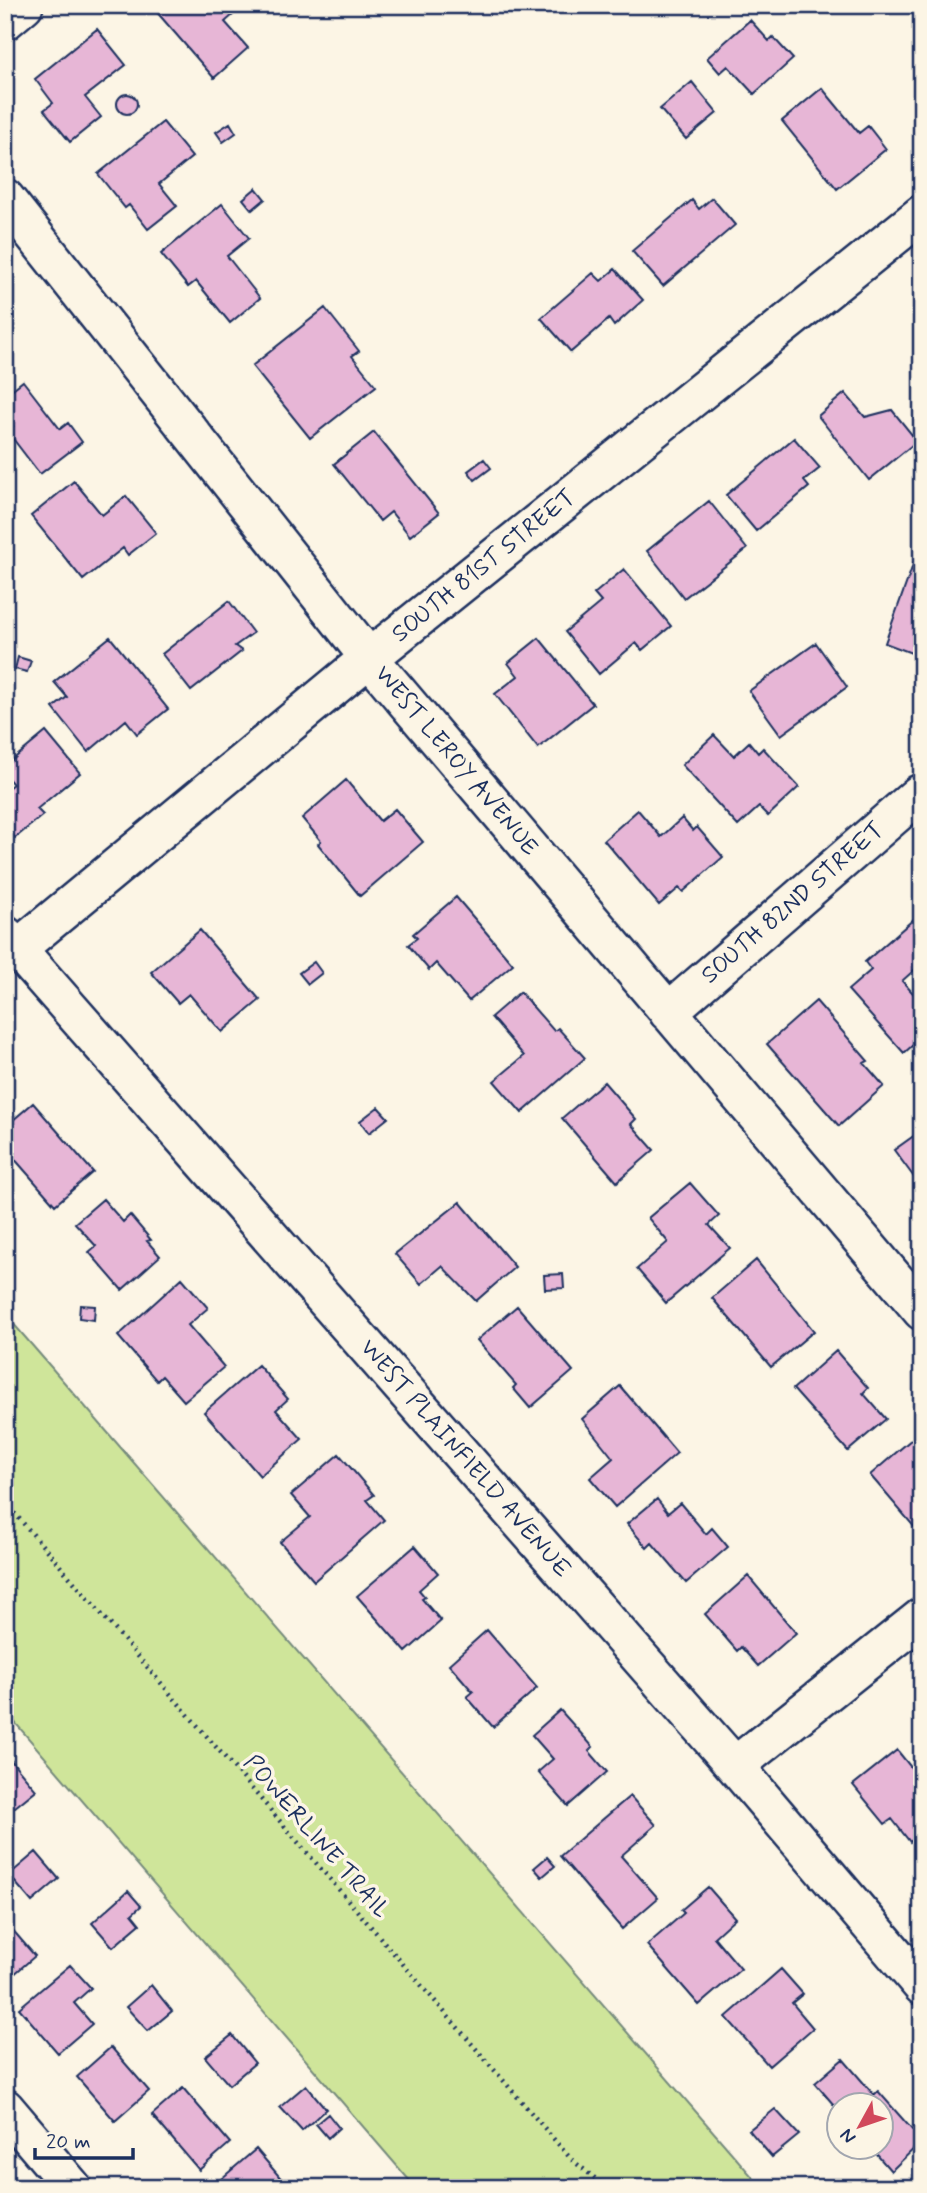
<svg xmlns="http://www.w3.org/2000/svg" width="927" height="2193" font-family="Mynerve,sans-serif">
<style>
.green{fill:#cfe59a;stroke:#758a7c;stroke-width:2}
.building{fill:#e7b6d6;stroke:#1b2f5e;stroke-width:2}
.lines{fill:none;stroke-linecap:round;stroke-linejoin:round}
.minor-casing{stroke:#1b2f5e;stroke-width:42}
.path{stroke:#1b2f5e;stroke-width:4.5;stroke-dasharray:2 5;stroke-linecap:butt}
.minor{stroke:#fcf5e5;stroke-width:37}
.labels{text-anchor:middle;dominant-baseline:central;stroke-width:7;stroke-linejoin:round;paint-order:stroke}
.street-label{font-size:24px;fill:#1b2f5e;stroke:#fcf5e5}
</style>
<rect width="100%" height="100%" fill="#fcf5e5"/>
<filter id="ink" filterUnits="userSpaceOnUse"><feTurbulence type="fractalNoise" baseFrequency=".0143" numOctaves="2"/><feDisplacementMap in="SourceGraphic" scale="14" xChannelSelector="R" yChannelSelector="G"/><feConvolveMatrix kernelMatrix="1 2 1 2 8 2 1 2 1" color-interpolation-filters="sRGB"/></filter>
<g filter="url(#ink)">
<!-- green -->
<path class="green" d="M 5,1314 L 762,2188 L 416,2188 L 5,1711 Z"/>
<!-- building -->
<path class="building" d="M 161,5 L 244,5 L 225,22 L 248,48 L 214,78 L 155,10 Z
M 750,20 L 769,41 L 773,37 L 793,59 L 754,94 L 728,66 L 720,73 L 707,58 Z
M 97,29 L 126,65 L 85,97 L 101,117 L 70,142 L 44,110 L 53,103 L 35,79 Z
M 692,82 L 717,113 L 686,139 L 660,109 Z
M 822,88 L 859,133 L 868,126 L 886,149 L 837,189 L 782,121 Z
M117 104a10 10 0 1 1 20 0a10 10 0 1 1-20 0Z
M 163,122 L 192,157 L 159,184 L 177,206 L 148,229 L 129,205 L 125,208 L 98,174 Z
M 230,123 L 236,133 L 223,142 L 216,132 Z
M 256,188 L 265,199 L 252,210 L 243,199 Z
M 712,198 L 735,225 L 663,286 L 632,251 L 692,200 L 699,209 Z
M 222,204 L 249,238 L 227,256 L 260,298 L 230,323 L 196,281 L 188,287 L 161,254 Z
M 615,269 L 643,300 L 614,326 L 609,319 L 571,352 L 541,318 L 593,273 L 601,281 Z
M 325,308 L 359,351 L 352,356 L 376,386 L 310,438 L 252,366 Z
M 23,381 L 60,429 L 68,423 L 82,442 L 40,474 L 7,431 L 13,426 L 5,416 L 5,395 Z
M 845,393 L 865,417 L 892,410 L 917,441 L 869,480 L 818,416 Z
M 374,432 L 439,513 L 410,536 L 391,512 L 380,521 L 334,464 Z
M 794,438 L 820,468 L 804,481 L 809,487 L 756,531 L 726,495 Z
M 484,459 L 491,468 L 475,480 L 468,471 Z
M 74,481 L 102,515 L 126,496 L 156,533 L 128,555 L 123,548 L 83,580 L 31,516 Z
M 709,501 L 747,549 L 684,598 L 647,551 Z
M 914,562 L 922,565 L 922,657 L 885,643 Z
M 624,569 L 671,626 L 642,650 L 636,643 L 599,674 L 565,632 L 601,602 L 594,594 Z
M 229,601 L 253,633 L 235,646 L 242,651 L 191,691 L 162,654 Z
M 110,637 L 168,709 L 137,734 L 126,720 L 88,752 L 53,708 L 67,697 L 54,682 Z
M 539,638 L 593,704 L 538,748 L 495,694 L 518,676 L 508,663 Z
M 816,643 L 847,687 L 781,735 L 749,691 Z
M 18,657 L 31,661 L 27,672 L 15,669 Z
M 46,732 L 80,773 L 37,809 L 43,815 L 15,838 L 5,826 L 5,790 L 13,784 L 5,775 L 5,766 Z
M 714,735 L 734,756 L 749,742 L 758,753 L 763,748 L 799,787 L 768,816 L 759,807 L 738,826 L 682,765 Z
M 346,780 L 380,821 L 395,809 L 423,842 L 360,896 L 318,844 L 321,841 L 302,818 Z
M 638,810 L 661,837 L 682,818 L 693,831 L 697,827 L 723,857 L 683,892 L 679,888 L 659,905 L 604,840 Z
M 456,897 L 513,964 L 469,1001 L 436,963 L 429,970 L 408,945 L 417,938 L 413,934 Z
M 915,918 L 922,927 L 922,963 L 902,981 L 922,1003 L 922,1037 L 904,1053 L 848,990 L 871,970 L 865,962 Z
M 200,930 L 260,1000 L 222,1032 L 189,994 L 178,1003 L 151,972 Z
M 314,962 L 322,973 L 308,984 L 299,973 Z
M 520,992 L 554,1031 L 558,1028 L 585,1058 L 522,1113 L 494,1081 L 524,1056 L 491,1017 Z
M 816,1001 L 868,1061 L 864,1063 L 884,1086 L 839,1126 L 767,1044 Z
M 604,1082 L 636,1119 L 631,1124 L 654,1150 L 617,1182 L 562,1118 Z
M 33,1103 L 93,1172 L 55,1205 L 5,1148 L 5,1127 Z
M 378,1107 L 388,1118 L 369,1133 L 360,1121 Z
M 922,1130 L 922,1188 L 894,1150 Z
M 690,1183 L 719,1216 L 709,1225 L 730,1248 L 666,1303 L 637,1269 L 668,1242 L 648,1218 Z
M 103,1199 L 123,1222 L 130,1215 L 151,1240 L 147,1241 L 160,1256 L 122,1290 L 89,1252 L 96,1246 L 75,1223 Z
M 460,1202 L 515,1267 L 476,1301 L 442,1266 L 421,1284 L 395,1254 Z
M 756,1260 L 814,1331 L 771,1367 L 712,1298 Z
M 563,1274 L 564,1288 L 545,1289 L 544,1275 Z
M 182,1278 L 208,1308 L 188,1325 L 224,1367 L 184,1401 L 162,1376 L 157,1381 L 118,1336 Z
M 80,1305 L 95,1306 L 94,1320 L 79,1318 Z
M 517,1306 L 573,1371 L 530,1408 L 513,1388 L 516,1385 L 477,1340 Z
M 836,1351 L 868,1388 L 863,1393 L 886,1419 L 848,1451 L 793,1389 Z
M 258,1365 L 288,1399 L 276,1410 L 302,1439 L 260,1476 L 204,1412 Z
M 620,1386 L 677,1453 L 615,1507 L 590,1478 L 613,1458 L 582,1419 Z
M 912,1439 L 922,1450 L 922,1536 L 870,1475 Z
M 339,1454 L 374,1495 L 367,1500 L 384,1520 L 314,1581 L 280,1542 L 310,1517 L 291,1495 Z
M 657,1499 L 668,1513 L 680,1503 L 706,1534 L 712,1528 L 728,1547 L 686,1583 L 652,1543 L 647,1548 L 627,1524 Z
M 415,1546 L 438,1573 L 419,1590 L 425,1597 L 422,1599 L 441,1621 L 406,1652 L 357,1596 Z
M 748,1576 L 796,1633 L 758,1666 L 741,1647 L 737,1651 L 705,1614 Z
M 487,1630 L 537,1688 L 493,1727 L 467,1697 L 473,1692 L 449,1664 Z
M 560,1710 L 593,1747 L 589,1751 L 607,1772 L 568,1806 L 538,1772 L 553,1759 L 532,1735 Z
M 897,1750 L 922,1781 L 922,1832 L 910,1842 L 892,1819 L 885,1824 L 853,1785 Z
M 9,1758 L 36,1790 L 9,1812 L 5,1808 L 5,1761 Z
M 630,1796 L 656,1825 L 621,1856 L 658,1898 L 622,1929 L 560,1856 Z
M 36,1852 L 59,1879 L 32,1902 L 9,1875 Z
M 547,1857 L 555,1866 L 542,1877 L 534,1868 Z
M 708,1887 L 735,1918 L 714,1937 L 741,1969 L 699,2005 L 647,1945 L 684,1913 L 681,1910 Z
M 128,1891 L 141,1906 L 132,1914 L 140,1924 L 113,1947 L 92,1923 Z
M 5,1921 L 35,1956 L 5,1982 Z
M 70,1965 L 91,1988 L 74,2003 L 92,2024 L 58,2053 L 19,2008 Z
M 781,1969 L 803,1994 L 792,2003 L 813,2028 L 769,2066 L 726,2017 Z
M 151,1985 L 172,2011 L 148,2031 L 126,2007 Z
M 232,2035 L 255,2063 L 229,2085 L 205,2057 Z
M 111,2047 L 149,2091 L 115,2121 L 77,2077 Z
M 843,2059 L 874,2095 L 878,2091 L 922,2141 L 891,2171 L 871,2148 L 881,2148 L 881,2106 L 839,2106 L 839,2111 L 815,2083 Z
M 306,2085 L 326,2109 L 302,2131 L 280,2107 Z
M 183,2088 L 230,2143 L 199,2170 L 152,2115 Z
M 775,2109 L 799,2135 L 772,2157 L 749,2130 Z
M 328,2114 L 339,2128 L 328,2138 L 316,2124 Z
M 256,2149 L 289,2188 L 229,2188 L 221,2179 Z"/>
<g class="lines">
<defs>
<path id="minor" d="M 5,21 L 24,5
M 5,198 L 369,658 L 922,1311
M 5,935 L 735,1766 L 922,1986
M 17,949 L 369,658 L 922,214
M 668,1012 L 919,794
M 735,1766 L 922,1617
M 5,2108 L 73,2188"/>
</defs>
<!-- minor casing -->
<use href="#minor" class="minor-casing"/>
<!-- path -->
<path class="path" d="M 5,1502 L 571,2159 L 607,2188"/>
<!-- minor -->
<use href="#minor" class="minor"/>
</g>
</g>
<g class="labels">
<!-- street labels -->
<g class="street-label">
<text transform="translate(484 566) rotate(-39)">SOUTH 81ST STREET</text>
<text transform="translate(456 761) rotate(50)">WEST LEROY AVENUE</text>
<text transform="translate(793 903) rotate(-41)">SOUTH 82ND STREET</text>
<text transform="translate(465 1459) rotate(49)">WEST PLAINFIELD AVENUE</text>
<text transform="translate(316 1837) rotate(49)">POWERLINE TRAIL</text>
</g>
</g>
<!-- margin -->
<rect width="927" height="2193" fill="none" stroke="#fcf5e5" stroke-width="28"/>
<rect x="14" y="14" width="899" height="2165" fill="none" stroke="#1b2f5e" stroke-width="2.5" filter="url(#ink)"/>
<!-- north arrow -->
<g transform="translate(860 2126) rotate(230)"><circle r="33" fill="#fcf5e5" stroke="#a2a6af" stroke-width="2"/>
<path d="M0-5L12 26L0 18L-12 26Z" fill="#d1495b"/>
<text y="-10" font-size="19" font-weight="bold" text-anchor="middle" fill="#1b2f5e">N</text>
</g>
<!-- scale -->
<path d="M35 2148v10h98v-10" fill="none" stroke="#1b2f5e" stroke-width="3.5"/>
<text x="46" y="2148" font-size="21" fill="#1b2f5e" stroke="#fcf5e5" stroke-width="5" paint-order="stroke">20 m</text>
</svg>
